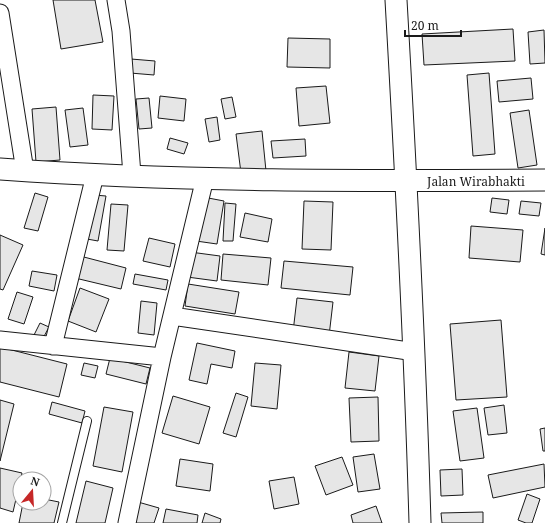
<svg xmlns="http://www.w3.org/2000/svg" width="545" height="523" font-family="'Noto Serif',serif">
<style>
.building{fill:#e6e6e6;stroke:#1a1a1a}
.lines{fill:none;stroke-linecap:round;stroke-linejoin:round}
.service-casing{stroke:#1a1a1a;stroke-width:10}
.minor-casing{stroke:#1a1a1a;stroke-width:19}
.tertiary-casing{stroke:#1a1a1a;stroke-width:23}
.service{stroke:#fff;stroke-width:8}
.minor{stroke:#fff;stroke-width:17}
.tertiary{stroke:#fff;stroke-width:21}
.labels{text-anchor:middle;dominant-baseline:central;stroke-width:3;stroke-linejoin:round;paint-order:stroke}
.street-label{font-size:12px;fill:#1a1a1a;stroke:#fff}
</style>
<rect width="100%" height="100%" fill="#fff"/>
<!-- building -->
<path class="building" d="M 53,0 L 95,0 L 103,42 L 61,49 Z
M 513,29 L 515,61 L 424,65 L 422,34 Z
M 544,30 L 545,63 L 530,64 L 528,32 Z
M 288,38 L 330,39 L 330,68 L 287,67 Z
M 131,59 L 155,61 L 154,75 L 130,73 Z
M 489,73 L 495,154 L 473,156 L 467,75 Z
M 531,78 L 533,99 L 499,102 L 497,81 Z
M 326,86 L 330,123 L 299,126 L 296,88 Z
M 93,95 L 114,96 L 112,130 L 92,129 Z
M 160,96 L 186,99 L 184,121 L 158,118 Z
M 232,97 L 236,117 L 225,119 L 221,99 Z
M 149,98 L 152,128 L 139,129 L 136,99 Z
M 56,107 L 60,160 L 36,162 L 32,109 Z
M 83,108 L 88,145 L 70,147 L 65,110 Z
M 529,110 L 537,165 L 518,168 L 510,113 Z
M 217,117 L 220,140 L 209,142 L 205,119 Z
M 262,131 L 266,171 L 241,173 L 236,134 Z
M 170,138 L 188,143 L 184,154 L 167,149 Z
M 305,139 L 306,156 L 273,158 L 271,141 Z
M 35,193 L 48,197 L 38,231 L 24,228 Z
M 94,195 L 106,196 L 98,241 L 87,239 Z
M 203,197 L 224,201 L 217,244 L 196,241 Z
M 492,198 L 509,200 L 507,214 L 490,212 Z
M 304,201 L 333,202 L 331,250 L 302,249 Z
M 521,201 L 541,203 L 539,216 L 519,214 Z
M 225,203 L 236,204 L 233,241 L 223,241 Z
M 111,204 L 128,205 L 124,251 L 107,250 Z
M 245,213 L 272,219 L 268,242 L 240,237 Z
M 471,226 L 523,230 L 520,262 L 469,258 Z
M 545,228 L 545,255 L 541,254 Z
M 0,235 L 23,245 L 3,290 L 0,289 Z
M 149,238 L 175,244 L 170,267 L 143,261 Z
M 190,252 L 220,256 L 217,281 L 187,277 Z
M 223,254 L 271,258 L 268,285 L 221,280 Z
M 80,256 L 126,268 L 121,289 L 75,278 Z
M 284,261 L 353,267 L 350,295 L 281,288 Z
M 32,271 L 57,275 L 54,291 L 29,286 Z
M 135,274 L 168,280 L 166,290 L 133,284 Z
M 188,284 L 239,292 L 235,314 L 185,306 Z
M 80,288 L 109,299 L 96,332 L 68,321 Z
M 17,292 L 33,297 L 24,324 L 8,319 Z
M 297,298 L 333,302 L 329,336 L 293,332 Z
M 141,301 L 157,303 L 154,335 L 138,333 Z
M 501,320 L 507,397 L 456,400 L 450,324 Z
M 40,323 L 49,327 L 40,344 L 32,339 Z
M 197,343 L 235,351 L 232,368 L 211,364 L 207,384 L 189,380 Z
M 0,347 L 67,364 L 59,397 L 0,382 Z
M 349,352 L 379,356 L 375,391 L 345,388 Z
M 110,358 L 150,368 L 146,384 L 106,374 Z
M 84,363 L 98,366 L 95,378 L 81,375 Z
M 255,363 L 281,365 L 277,409 L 251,406 Z
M 236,393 L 248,397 L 236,437 L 223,433 Z
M 173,396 L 210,407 L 199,444 L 162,433 Z
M 378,397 L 379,441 L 351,442 L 349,398 Z
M 0,400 L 14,404 L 0,461 Z
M 52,402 L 85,411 L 82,423 L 49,414 Z
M 504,405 L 507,433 L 488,435 L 484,408 Z
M 104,407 L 133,412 L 122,472 L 93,466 Z
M 477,408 L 484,458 L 460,461 L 453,411 Z
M 545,428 L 545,451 L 543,451 L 540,429 Z
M 374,454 L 380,489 L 358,492 L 353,457 Z
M 342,457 L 353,485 L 326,495 L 315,466 Z
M 180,459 L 213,464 L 210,491 L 176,486 Z
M 544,464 L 545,487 L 493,498 L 488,475 Z
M 0,468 L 22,473 L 13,512 L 0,508 Z
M 462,469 L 463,495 L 441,496 L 440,470 Z
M 294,477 L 299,504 L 274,509 L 269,481 Z
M 86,481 L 113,488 L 105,523 L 76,523 Z
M 527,494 L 540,499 L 532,523 L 526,523 L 518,520 Z
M 44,499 L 59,502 L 54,523 L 19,523 L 23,503 L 44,503 Z
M 138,502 L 159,508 L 154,523 L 132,523 Z
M 376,506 L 382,523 L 353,523 L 351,515 Z
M 166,509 L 198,515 L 197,523 L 163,523 Z
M 483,512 L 483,523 L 442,523 L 441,513 Z
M 205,513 L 221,519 L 220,523 L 202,523 Z"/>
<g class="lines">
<defs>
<path id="service" d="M 62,523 L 87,421"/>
<path id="minor" d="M 116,0 L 121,31 L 132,175
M 0,13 L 25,171
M 172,316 L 415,352
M 0,340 L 162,357
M 53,346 L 95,175
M 127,523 L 162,357 L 205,178"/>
<path id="tertiary" d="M 396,0 C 406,174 415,348 420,523
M 0,169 C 181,182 363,181 545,180"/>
</defs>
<!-- service casing -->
<use href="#service" class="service-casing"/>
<!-- minor casing -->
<use href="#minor" class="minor-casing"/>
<!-- tertiary casing -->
<use href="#tertiary" class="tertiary-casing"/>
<!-- service -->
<use href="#service" class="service"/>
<!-- minor -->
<use href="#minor" class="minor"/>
<!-- tertiary -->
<use href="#tertiary" class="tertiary"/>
</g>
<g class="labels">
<!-- street labels -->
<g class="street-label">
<text x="476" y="181">Jalan Wirabhakti</text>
</g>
</g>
<!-- north arrow -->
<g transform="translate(32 491) rotate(18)"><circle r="19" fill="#ffffff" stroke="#a3a3a3"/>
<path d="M0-3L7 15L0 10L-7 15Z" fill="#c62828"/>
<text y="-6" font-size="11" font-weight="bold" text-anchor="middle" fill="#1a1a1a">N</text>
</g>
<!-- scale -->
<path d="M405 30v6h56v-6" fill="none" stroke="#1a1a1a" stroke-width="2"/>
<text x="411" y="30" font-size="12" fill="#1a1a1a" stroke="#ffffff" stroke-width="3" paint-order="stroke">20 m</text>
</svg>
